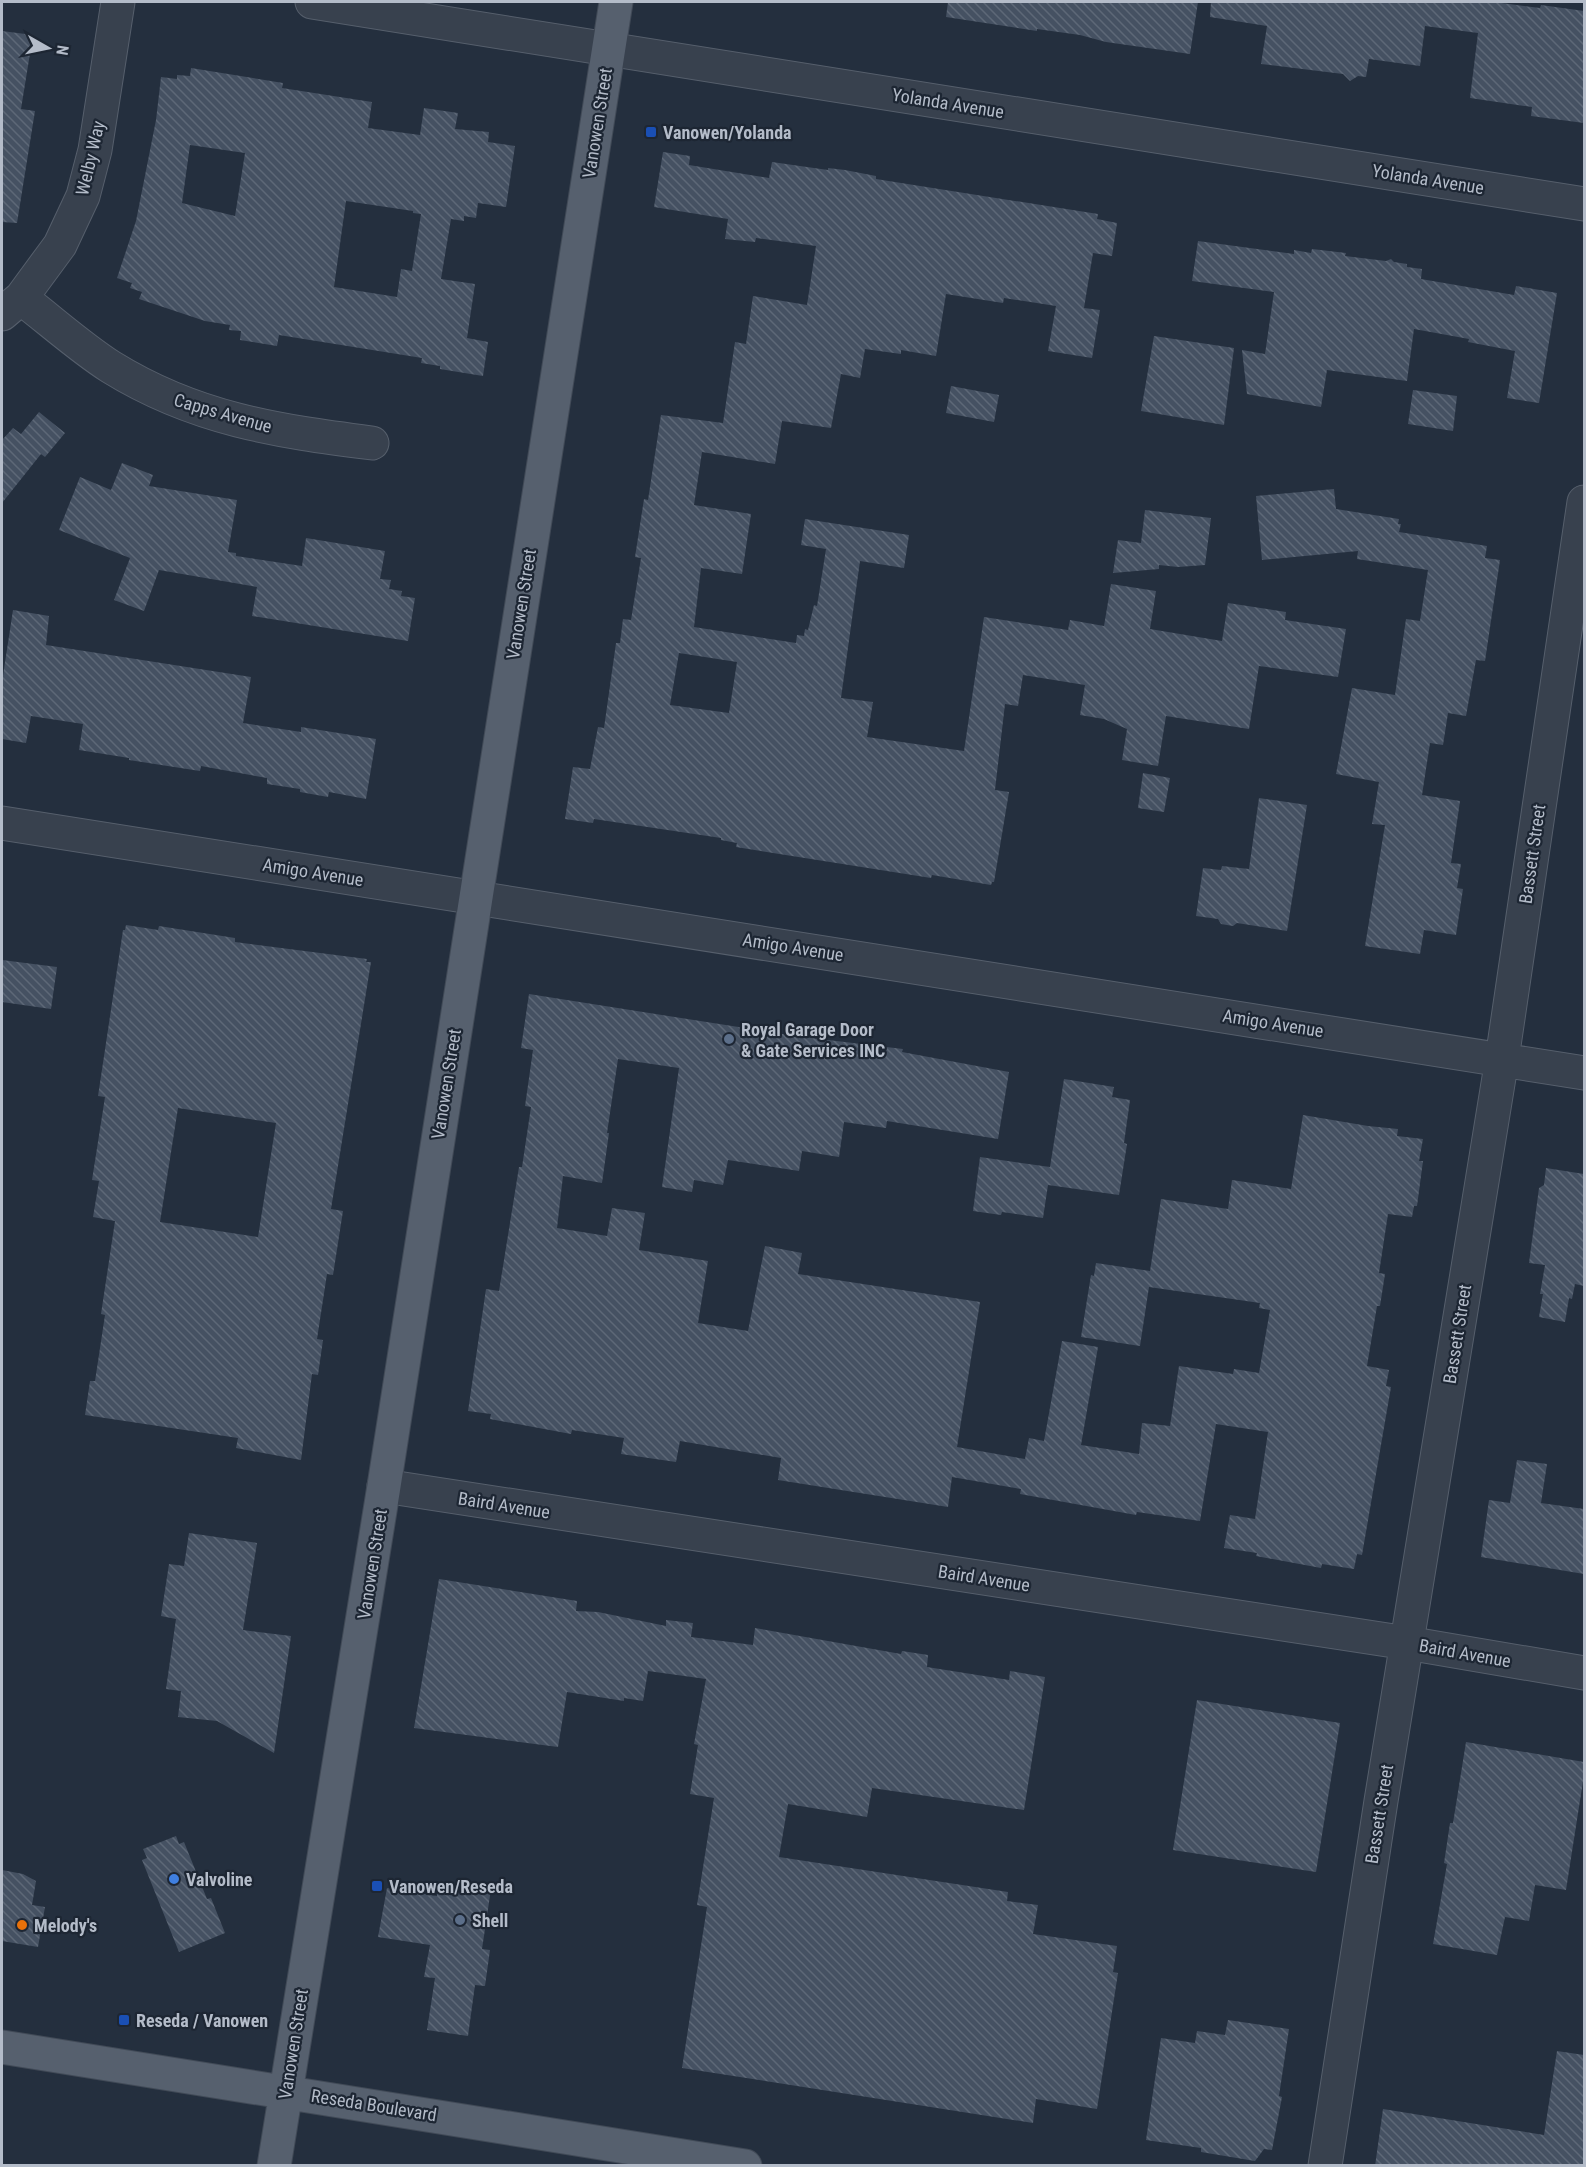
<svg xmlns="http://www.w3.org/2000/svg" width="1586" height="2167" font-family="'Roboto Condensed',sans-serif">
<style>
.building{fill:url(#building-back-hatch);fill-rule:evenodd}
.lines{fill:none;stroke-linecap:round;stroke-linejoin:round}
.minor-casing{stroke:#565f6c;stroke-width:35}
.major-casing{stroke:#414a57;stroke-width:35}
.minor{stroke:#38414e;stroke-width:33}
.major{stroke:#56606e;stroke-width:33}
.transit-dot{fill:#1a4fb4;stroke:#1d2633;stroke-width:2}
.service-dot{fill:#5c6f8a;stroke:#1d2633;stroke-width:2}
.shop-dot{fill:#3f7fe0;stroke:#1d2633;stroke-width:2}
.food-dot{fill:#e8710a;stroke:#1d2633;stroke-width:2}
.labels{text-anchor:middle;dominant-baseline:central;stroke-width:4.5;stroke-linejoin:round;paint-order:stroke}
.street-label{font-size:18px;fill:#b4bcc9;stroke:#1d2633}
.poi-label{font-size:18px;font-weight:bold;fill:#b4bcc9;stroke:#1d2633;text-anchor:start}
</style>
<defs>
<pattern id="building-back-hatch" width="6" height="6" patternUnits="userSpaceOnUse" patternTransform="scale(1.5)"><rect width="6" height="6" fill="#455162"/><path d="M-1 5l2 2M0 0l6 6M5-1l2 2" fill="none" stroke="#5d6877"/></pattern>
</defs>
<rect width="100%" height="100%" fill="#242f3e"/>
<!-- building -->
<path class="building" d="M 948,2 L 1198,2 L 1190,54 L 1106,42 L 1080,35 L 1037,29 L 1037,31 L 946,17 Z
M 1211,2 L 1494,2 L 1540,8 L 1541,5 L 1584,11 L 1584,123 L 1531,116 L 1532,107 L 1470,98 L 1478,33 L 1425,26 L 1420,66 L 1369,59 L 1366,77 L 1358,76 L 1350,81 L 1343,74 L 1261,64 L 1267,26 L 1210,17 Z
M 2,31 L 33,35 L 21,109 L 35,111 L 17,223 L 2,222 Z
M 191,68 L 283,83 L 282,88 L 372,102 L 368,128 L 420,135 L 424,108 L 458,113 L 455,129 L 489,132 L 488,142 L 515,146 L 506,207 L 478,203 L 476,218 L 464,216 L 464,221 L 451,219 L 441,279 L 475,284 L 467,338 L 488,342 L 483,376 L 440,369 L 440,366 L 421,363 L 422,358 L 279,335 L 277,346 L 240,340 L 241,331 L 229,330 L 230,325 L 205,321 L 139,299 L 142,292 L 130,288 L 132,283 L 117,278 L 136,221 L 156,120 L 161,77 L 177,79 L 177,75 L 190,76 ZM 190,145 L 245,153 L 235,216 L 182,203 ZM 346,201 L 413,211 L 413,213 L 421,214 L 412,271 L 401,269 L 397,297 L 334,287 Z
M 663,152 L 690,156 L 689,165 L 769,178 L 772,162 L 828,170 L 828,168 L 845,170 L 876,176 L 876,179 L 1098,214 L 1097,219 L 1117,223 L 1112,256 L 1093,253 L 1084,308 L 1100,310 L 1092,358 L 1048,351 L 1056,306 L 1004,298 L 1003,303 L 946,294 L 936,356 L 901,350 L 901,354 L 865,349 L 860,378 L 841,374 L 831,428 L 782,421 L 775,464 L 702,452 L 694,505 L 751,514 L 742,574 L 701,568 L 694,627 L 796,643 L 797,635 L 804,636 L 805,629 L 808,630 L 814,605 L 817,606 L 826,549 L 801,545 L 805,519 L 909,535 L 904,568 L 860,561 L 841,698 L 873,702 L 867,737 L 964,751 L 984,617 L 1068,630 L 1070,620 L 1104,626 L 1111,584 L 1156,591 L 1150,629 L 1222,641 L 1228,603 L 1286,612 L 1285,620 L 1346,629 L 1338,677 L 1259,666 L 1249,729 L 1166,716 L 1158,766 L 1122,760 L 1127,729 L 1104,719 L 1080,715 L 1085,685 L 1023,675 L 1018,706 L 1005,704 L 995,790 L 1009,792 L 994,882 L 992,882 L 991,885 L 932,875 L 931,878 L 736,847 L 737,843 L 721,840 L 721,838 L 594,819 L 593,823 L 565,819 L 573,767 L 590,769 L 598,727 L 604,728 L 616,643 L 620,643 L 623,619 L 631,620 L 641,558 L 635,557 L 644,499 L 648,500 L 661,415 L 723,423 L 735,342 L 746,344 L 753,296 L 807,305 L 816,246 L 756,238 L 755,242 L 725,239 L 728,219 L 654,207 ZM 679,653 L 737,662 L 729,713 L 670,705 Z
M 1198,241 L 1294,254 L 1294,250 L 1311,253 L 1312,249 L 1346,253 L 1345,256 L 1386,261 L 1391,259 L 1394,262 L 1407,264 L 1407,267 L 1422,269 L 1421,279 L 1514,295 L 1516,286 L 1557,293 L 1539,403 L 1507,398 L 1515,351 L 1468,342 L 1469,339 L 1414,329 L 1407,381 L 1327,370 L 1321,407 L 1247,394 L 1242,350 L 1265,354 L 1274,292 L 1192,281 Z
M 1154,336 L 1234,348 L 1224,425 L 1141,411 Z
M 951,386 L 999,395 L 994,422 L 946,413 Z
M 1413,390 L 1457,396 L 1453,431 L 1408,424 Z
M 39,412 L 65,433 L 45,457 L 41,454 L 2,503 L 2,440 L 13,428 L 21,434 Z
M 122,463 L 153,475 L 149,486 L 237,500 L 228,552 L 236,553 L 236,556 L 302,566 L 306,538 L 385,551 L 380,579 L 391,580 L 389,589 L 402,591 L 401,596 L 415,598 L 408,641 L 252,616 L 257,587 L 159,570 L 144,611 L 114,600 L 130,558 L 59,530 L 80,477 L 111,490 Z
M 1334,489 L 1336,509 L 1399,519 L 1398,524 L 1401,524 L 1399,532 L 1487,546 L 1485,558 L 1500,560 L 1485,661 L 1476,660 L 1466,716 L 1448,713 L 1443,745 L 1430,743 L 1422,795 L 1460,801 L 1451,863 L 1461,864 L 1457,888 L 1463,889 L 1456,935 L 1424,930 L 1420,954 L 1365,946 L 1385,825 L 1372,824 L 1379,782 L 1336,774 L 1352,688 L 1395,695 L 1406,619 L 1420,621 L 1428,570 L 1357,559 L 1358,551 L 1262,560 L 1256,496 Z
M 1145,510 L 1211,518 L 1205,565 L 1178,567 L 1159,565 L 1159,569 L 1113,573 L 1118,540 L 1141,543 Z
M 13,610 L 49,616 L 46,645 L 251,677 L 243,723 L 301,732 L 301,727 L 376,739 L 366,799 L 329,792 L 328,797 L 300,792 L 300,789 L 267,784 L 267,778 L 201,766 L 200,771 L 129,760 L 129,758 L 79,750 L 83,724 L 31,716 L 26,743 L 2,739 L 2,682 Z
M 1143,773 L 1170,778 L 1164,812 L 1138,808 Z
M 1259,798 L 1307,805 L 1287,931 L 1237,923 L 1233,926 L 1221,924 L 1218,919 L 1196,916 L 1203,868 L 1221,870 L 1222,866 L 1249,869 Z
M 126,925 L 158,930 L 159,926 L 235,938 L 235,942 L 367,959 L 366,962 L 371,962 L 331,1209 L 343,1211 L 333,1275 L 327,1274 L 317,1339 L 323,1340 L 318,1375 L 312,1374 L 301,1460 L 236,1448 L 238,1438 L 85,1415 L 90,1381 L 95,1381 L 105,1315 L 101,1314 L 115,1221 L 93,1217 L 99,1181 L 92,1180 L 105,1097 L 98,1096 L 123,930 L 125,930 ZM 178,1108 L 276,1123 L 258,1237 L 160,1222 Z
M 2,960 L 57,967 L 51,1009 L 2,1002 Z
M 529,994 L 795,1036 L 903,1049 L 902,1052 L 1009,1072 L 998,1139 L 887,1121 L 886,1128 L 844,1122 L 839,1157 L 802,1151 L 799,1171 L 728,1160 L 723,1185 L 694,1180 L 692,1192 L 662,1187 L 679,1068 L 618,1059 L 607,1133 L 609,1133 L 602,1183 L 563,1176 L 557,1228 L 607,1236 L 612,1208 L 645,1213 L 639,1250 L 708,1261 L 698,1323 L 748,1331 L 765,1246 L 802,1253 L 798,1274 L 980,1302 L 957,1447 L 1025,1459 L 1029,1438 L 1044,1441 L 1062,1341 L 1098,1347 L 1081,1445 L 1139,1454 L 1142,1423 L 1170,1426 L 1179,1366 L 1233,1374 L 1234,1369 L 1259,1373 L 1270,1310 L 1259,1308 L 1260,1303 L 1149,1287 L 1140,1346 L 1081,1337 L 1091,1275 L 1094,1276 L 1096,1263 L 1150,1271 L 1161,1199 L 1228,1209 L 1232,1180 L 1291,1189 L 1303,1115 L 1368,1126 L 1398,1129 L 1397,1136 L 1423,1139 L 1419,1161 L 1423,1161 L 1417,1206 L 1414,1206 L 1412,1217 L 1388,1214 L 1379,1273 L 1385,1274 L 1380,1306 L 1377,1306 L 1367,1366 L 1389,1370 L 1386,1386 L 1391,1387 L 1362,1555 L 1357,1554 L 1354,1569 L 1322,1564 L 1321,1568 L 1256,1556 L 1257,1553 L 1224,1548 L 1230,1515 L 1255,1519 L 1268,1432 L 1216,1424 L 1200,1521 L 1137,1512 L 1136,1515 L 1020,1494 L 1021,1489 L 952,1477 L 948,1507 L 778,1480 L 781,1458 L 680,1441 L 676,1462 L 621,1454 L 624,1438 L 572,1430 L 571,1434 L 490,1419 L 491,1414 L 468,1411 L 486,1289 L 499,1291 L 519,1167 L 522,1167 L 531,1107 L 525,1106 L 533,1050 L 521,1048 Z
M 1064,1079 L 1114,1087 L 1112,1097 L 1130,1100 L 1124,1143 L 1127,1144 L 1119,1195 L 1048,1185 L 1043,1218 L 1002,1212 L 1001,1215 L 973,1211 L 980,1157 L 1050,1167 Z
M 1546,1168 L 1584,1174 L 1584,1286 L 1575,1284 L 1572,1299 L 1569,1298 L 1565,1322 L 1539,1317 L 1543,1294 L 1540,1294 L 1545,1265 L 1529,1263 L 1539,1188 L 1544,1185 Z
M 1517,1460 L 1547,1464 L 1541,1503 L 1584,1509 L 1584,1574 L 1481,1557 L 1489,1500 L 1510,1503 Z
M 189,1533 L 257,1543 L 243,1630 L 291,1636 L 274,1753 L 217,1721 L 178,1717 L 181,1691 L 166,1689 L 176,1619 L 161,1616 L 169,1564 L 184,1566 Z
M 439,1579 L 577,1601 L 576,1611 L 598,1612 L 666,1626 L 666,1620 L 693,1623 L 691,1637 L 753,1645 L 755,1628 L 901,1654 L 902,1651 L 928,1655 L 927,1667 L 1009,1680 L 1010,1671 L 1045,1677 L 1024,1810 L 872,1788 L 867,1817 L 788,1804 L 779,1857 L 1008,1892 L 1007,1901 L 1038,1905 L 1033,1934 L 1117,1946 L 1113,1972 L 1118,1973 L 1097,2109 L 1036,2099 L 1033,2123 L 682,2068 L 707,1907 L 697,1905 L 714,1798 L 690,1794 L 698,1745 L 694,1744 L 706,1679 L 648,1671 L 643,1701 L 624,1698 L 624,1701 L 567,1692 L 558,1747 L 414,1728 Z
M 1197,1700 L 1340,1723 L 1316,1872 L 1173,1850 Z
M 1466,1742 L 1584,1762 L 1584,1775 L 1566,1890 L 1535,1885 L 1529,1921 L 1505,1917 L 1497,1955 L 1433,1944 L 1447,1864 L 1444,1863 L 1450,1823 L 1453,1823 Z
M 176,1836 L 179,1844 L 184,1842 L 207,1899 L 211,1898 L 225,1933 L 179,1952 L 142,1860 L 147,1858 L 143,1849 Z
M 2,1870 L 23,1874 L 36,1881 L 32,1905 L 45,1907 L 38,1947 L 2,1941 Z
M 439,1881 L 491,1889 L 482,1949 L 490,1950 L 485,1986 L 475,1985 L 468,2036 L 427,2030 L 435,1978 L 424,1977 L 430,1945 L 378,1937 L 387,1888 L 437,1896 Z
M 1228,2020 L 1289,2029 L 1279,2096 L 1282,2097 L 1272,2150 L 1264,2149 L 1255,2161 L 1201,2152 L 1201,2148 L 1146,2140 L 1161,2038 L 1195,2043 L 1197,2031 L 1225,2035 Z
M 1557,2051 L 1584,2055 L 1584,2166 L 1375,2166 L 1383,2109 L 1544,2135 Z"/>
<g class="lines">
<defs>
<path id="minor" d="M 312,2 L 1584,204
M 21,298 L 60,245 L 83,196 L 95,150 L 118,2
M 2,314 L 21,298 C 50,320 81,348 111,367 C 195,419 277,431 372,443
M 2,823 L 1584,1073
M 384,1486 L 1407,1643 L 1584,1673
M 1325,2166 L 1381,1801 L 1502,1059 L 1584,502"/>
<path id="major" d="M 2,2047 L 745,2166
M 274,2166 L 384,1486 L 616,2"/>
</defs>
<!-- minor casing -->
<use href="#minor" class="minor-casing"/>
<!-- major casing -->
<use href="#major" class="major-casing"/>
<!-- minor -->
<use href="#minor" class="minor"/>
<!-- major -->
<use href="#major" class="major"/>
</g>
<!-- markers -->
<g class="transit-dot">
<rect x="645" y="126" width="12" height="12" rx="3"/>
<rect x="371" y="1880" width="12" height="12" rx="3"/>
<rect x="118" y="2014" width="12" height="12" rx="3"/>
</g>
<g class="service-dot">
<circle cx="729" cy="1039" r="6"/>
<circle cx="460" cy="1920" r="6"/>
</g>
<circle class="shop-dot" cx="174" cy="1879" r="6"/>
<circle class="food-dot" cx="22" cy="1925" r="6"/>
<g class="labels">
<!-- street labels -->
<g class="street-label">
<text transform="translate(948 103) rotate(9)">Yolanda Avenue</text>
<text transform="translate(597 123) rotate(-81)">Vanowen Street</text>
<text transform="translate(90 158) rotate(-77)">Welby Way</text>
<text transform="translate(1428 179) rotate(9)">Yolanda Avenue</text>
<text transform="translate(223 413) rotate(16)">Capps Avenue</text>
<text transform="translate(521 604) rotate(-81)">Vanowen Street</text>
<text transform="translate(1532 854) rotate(-82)">Bassett Street</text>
<text transform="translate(313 872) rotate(9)">Amigo Avenue</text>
<text transform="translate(793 947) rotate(9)">Amigo Avenue</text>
<text transform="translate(1273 1023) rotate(9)">Amigo Avenue</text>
<text transform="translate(446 1084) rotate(-81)">Vanowen Street</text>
<text transform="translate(1457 1334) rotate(-81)">Bassett Street</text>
<text transform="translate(504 1505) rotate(9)">Baird Avenue</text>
<text transform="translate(372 1564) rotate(-81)">Vanowen Street</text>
<text transform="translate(984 1578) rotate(9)">Baird Avenue</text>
<text transform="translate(1465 1653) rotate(10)">Baird Avenue</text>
<text transform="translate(1379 1814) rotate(-81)">Bassett Street</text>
<text transform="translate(293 2044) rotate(-81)">Vanowen Street</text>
<text transform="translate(374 2105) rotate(9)">Reseda Boulevard</text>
</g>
<!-- poi labels -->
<g class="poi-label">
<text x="663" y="132">Vanowen/Yolanda</text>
<text x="741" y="1029">Royal Garage Door<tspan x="741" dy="21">&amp; Gate Services INC</tspan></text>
<text x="186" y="1879">Valvoline</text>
<text x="389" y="1886">Vanowen/Reseda</text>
<text x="472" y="1920">Shell</text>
<text x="34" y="1925">Melody's</text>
<text x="136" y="2020">Reseda / Vanowen</text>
</g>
</g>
<!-- border -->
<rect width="1586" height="2167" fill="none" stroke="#b4bcc9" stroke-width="6"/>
<!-- north arrow -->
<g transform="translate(48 48) rotate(99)" stroke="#1d2633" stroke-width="4.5" paint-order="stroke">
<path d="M0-4.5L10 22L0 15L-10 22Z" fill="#b4bcc9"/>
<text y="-9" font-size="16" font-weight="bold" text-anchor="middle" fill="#b4bcc9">N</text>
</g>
</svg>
